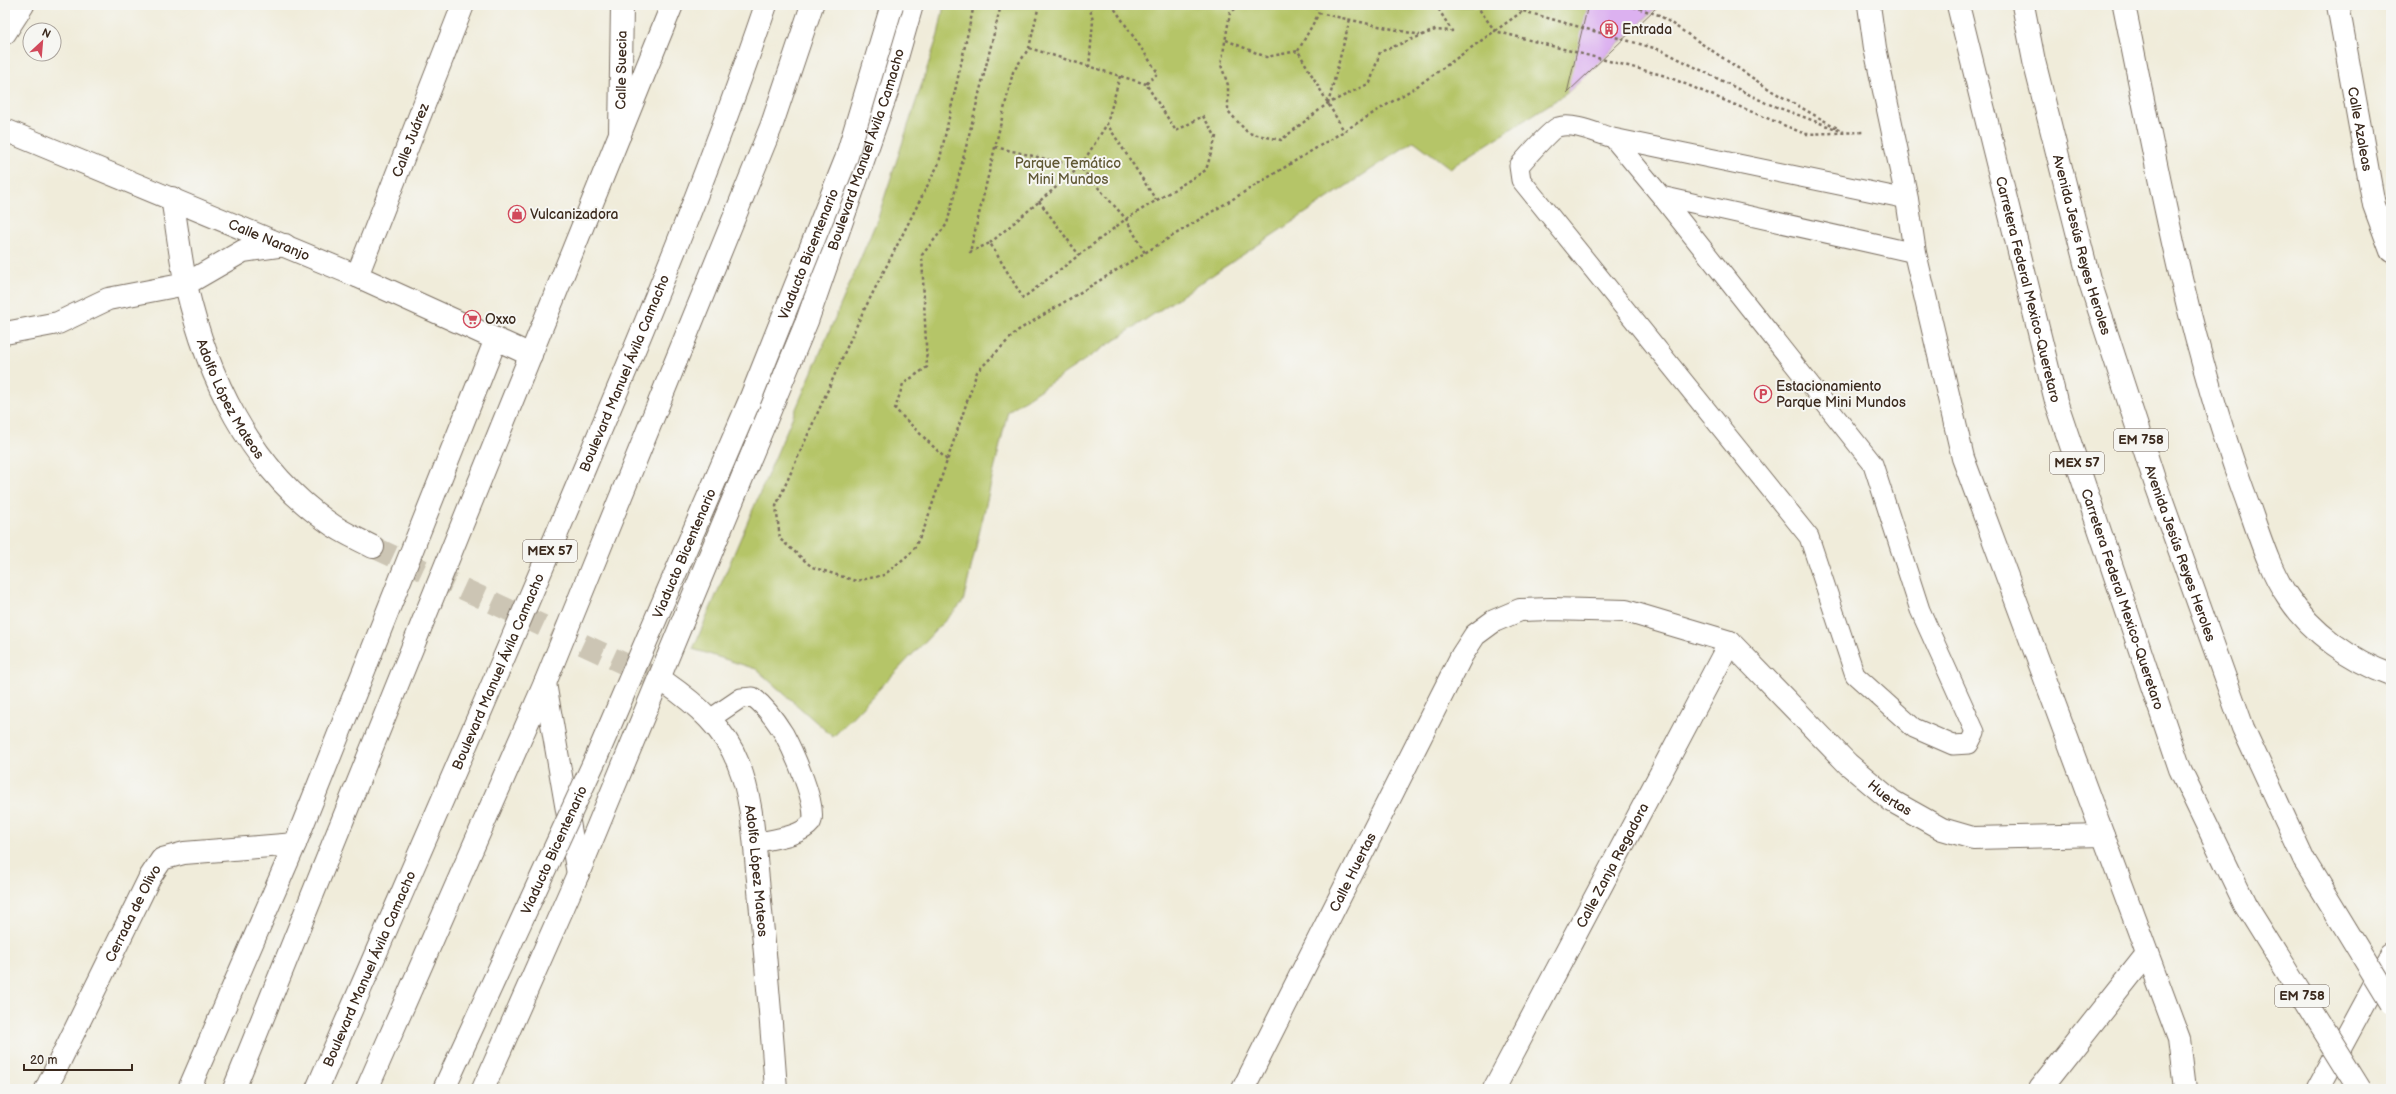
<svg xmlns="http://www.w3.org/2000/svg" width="2396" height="1094" font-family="'Balsamiq Sans',sans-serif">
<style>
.green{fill:#b5c567;stroke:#787842}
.building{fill:#dcb1f0}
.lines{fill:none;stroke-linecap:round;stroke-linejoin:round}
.minor-tunnel{stroke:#ccc5b4;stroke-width:22;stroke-dasharray:22 11;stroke-linecap:butt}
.service-casing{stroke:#7a6e60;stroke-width:21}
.minor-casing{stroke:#7a6e60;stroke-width:24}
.primary-casing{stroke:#7a6e60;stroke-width:24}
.trunk-casing{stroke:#7a6e60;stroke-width:24}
.path{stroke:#7a6e60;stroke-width:2.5;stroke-dasharray:3 3;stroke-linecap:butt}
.service{stroke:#fff;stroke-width:19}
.minor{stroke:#fff;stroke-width:22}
.primary{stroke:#fff;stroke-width:22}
.trunk{stroke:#fff;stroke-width:22}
.trunk-bridge-casing{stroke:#7a6e60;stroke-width:24;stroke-linecap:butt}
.motorway-bridge-casing{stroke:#7a6e60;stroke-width:24;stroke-linecap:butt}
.trunk-bridge{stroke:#fff;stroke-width:22}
.motorway-bridge{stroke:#fff;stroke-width:22}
.labels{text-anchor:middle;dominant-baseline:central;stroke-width:4;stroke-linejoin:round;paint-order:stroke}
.shield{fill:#f6f6f2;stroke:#73675e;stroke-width:1}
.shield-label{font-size:13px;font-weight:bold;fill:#3b2a1e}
.poi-label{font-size:14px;fill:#3b2a1e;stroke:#f6f6f2;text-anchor:start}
.street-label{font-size:14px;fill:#3b2a1e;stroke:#f6f6f2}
.park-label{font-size:14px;fill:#605834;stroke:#f6f6f2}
</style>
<rect width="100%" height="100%" fill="#f6f6f2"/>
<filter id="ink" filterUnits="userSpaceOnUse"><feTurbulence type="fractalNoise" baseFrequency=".025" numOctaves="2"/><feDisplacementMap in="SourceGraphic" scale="8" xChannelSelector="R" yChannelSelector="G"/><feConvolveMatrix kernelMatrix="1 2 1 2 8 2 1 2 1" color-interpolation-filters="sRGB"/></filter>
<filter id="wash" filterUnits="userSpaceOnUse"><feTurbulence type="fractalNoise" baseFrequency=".012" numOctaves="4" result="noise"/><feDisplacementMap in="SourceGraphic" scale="16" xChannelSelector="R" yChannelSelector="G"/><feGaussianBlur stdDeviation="0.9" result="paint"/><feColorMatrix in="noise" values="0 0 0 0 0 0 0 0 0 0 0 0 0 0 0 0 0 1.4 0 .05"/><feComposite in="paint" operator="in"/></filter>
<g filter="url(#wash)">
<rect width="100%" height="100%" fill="#f0ecda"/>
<!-- green -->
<path class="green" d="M 944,5 L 1657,7 L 1567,93 L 1450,168 L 1414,141 L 1008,411 L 963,602 L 833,737 L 756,669 L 693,649 L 877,220 L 938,35 Z"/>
<g id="blocks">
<!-- building -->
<path class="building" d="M 1588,5 L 1657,7 L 1567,93 Z"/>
</g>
</g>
<g filter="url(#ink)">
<use href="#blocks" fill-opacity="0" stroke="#7a6e60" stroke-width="1"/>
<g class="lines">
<!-- minor-tunnel -->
<path class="minor-tunnel" d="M 373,547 L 666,683"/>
<defs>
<path id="service" d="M 1613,138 L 1661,196 L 1873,464 L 1920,610 L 1975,732 L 1969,744 L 1953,745 L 1914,728 L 1855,675 L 1809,537 L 1521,180 L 1519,166 C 1525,159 1551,129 1558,127 C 1574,122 1598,134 1613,138 L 1907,199
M 1661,196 L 1915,253
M 710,719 L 741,698 L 753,697 C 765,706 776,721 784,734 C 792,749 820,809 811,823 C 800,837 771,839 754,843"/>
<g id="minor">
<path d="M 1869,5 L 1875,48 L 1907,199 L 1915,253 L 1963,458 L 2179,1039 L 2185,1089"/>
<path id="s1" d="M 2338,5 L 2374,205 L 2391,251"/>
<path d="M 5,33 L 23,5"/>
<path id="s2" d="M 5,130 L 357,276 L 531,355"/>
<path id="s3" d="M 620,134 L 622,5"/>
<path id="s4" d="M 172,198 C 177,227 180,256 186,285 C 207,376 249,467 328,522 C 341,532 358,539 373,547"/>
<path id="s5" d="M 357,276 L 463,5"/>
<path d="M 5,333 L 58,323 L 108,299 L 186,284 L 243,251 L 285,245"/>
<path id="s6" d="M 666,683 C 696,704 725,729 738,763 C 753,800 754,841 758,880 C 765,950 771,1019 776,1089"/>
<path id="s7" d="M 46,1089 L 150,877 L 162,859 L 184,853 L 295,844"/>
<path d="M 189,1089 L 295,844 L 496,339"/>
<path id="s8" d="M 1243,1089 L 1462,655 L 1475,635 L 1494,621 L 1520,610 L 1551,609 L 1626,611 L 1730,642 L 1848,764 L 1892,801 L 1942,829 L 1973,838 L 2103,835"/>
<path id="s9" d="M 1494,1089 L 1730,642"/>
<path d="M 2040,1089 L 2147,954"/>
</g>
<g id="primary">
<path d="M 234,1089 L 672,5"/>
<path id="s10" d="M 483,1089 L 578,874 L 807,321 L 888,89 L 912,5"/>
<path d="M 2318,1089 L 2391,954"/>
</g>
<g id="trunk">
<path id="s11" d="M 1958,5 L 2056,401 L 2180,769 L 2245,904"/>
<path id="s12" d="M 2023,5 L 2034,61 L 2089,279 L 2155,482 L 2243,728 L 2304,860"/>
<path d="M 2124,5 C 2157,168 2186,333 2243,490 C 2256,524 2267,567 2288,597 C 2312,633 2350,660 2391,675"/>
<path d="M 545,683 L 578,874"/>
<path id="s13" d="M 317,1089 C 408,878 501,668 590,455 C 653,307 714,158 766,5"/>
<path d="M 367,1089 L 545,683 L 771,127 L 812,5"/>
</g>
</defs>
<!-- service casing -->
<use href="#service" class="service-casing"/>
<!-- minor casing -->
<use href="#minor" class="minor-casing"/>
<!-- primary casing -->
<use href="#primary" class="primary-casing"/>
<!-- trunk casing -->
<use href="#trunk" class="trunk-casing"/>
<!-- path -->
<path class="path" d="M 974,5 L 939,163 L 860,318 L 776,506 L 780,539 L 812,567 L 856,581 L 884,575 L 913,551 L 925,526 L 977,372 L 1017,331 L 1416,87 L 1523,11 L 1524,5
M 1039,5 L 1029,48 L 1013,72 L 970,252 L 990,243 L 1023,298 L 1126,219 L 1206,170 L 1216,137 L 1203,116 L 1176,131 L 1146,84 L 1158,73 L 1112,5
M 1089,5 L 1093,21 L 1089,67
M 1240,5 L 1230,13 L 1221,65 L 1228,85 L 1228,111 L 1248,133 L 1281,140 L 1327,104 L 1370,83 L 1380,52 L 1435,30 L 1452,31 L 1436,5
M 1476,5 L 1495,31 L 1666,76 L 1805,134 L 1863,132
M 1513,5 L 1523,11 L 1661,50 L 1766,103 L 1844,132
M 1628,5 L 1659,15 L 1772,91 L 1839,129
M 1319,13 L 1420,35
M 1226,40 L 1266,57 L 1298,51 L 1344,131
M 1029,48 L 1146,84
M 1298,51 L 1319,13 L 1313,5
M 1120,76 L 1107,124 L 1156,200
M 1328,104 L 1350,19
M 995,147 L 1080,167 L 1126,219 L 1145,253
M 1039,201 L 1079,255
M 990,243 L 1080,167 L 1107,124
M 947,460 L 895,409 L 903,384 L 927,367 L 922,255 L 947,224 L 1001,5"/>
<!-- service -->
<use href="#service" class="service"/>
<!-- minor -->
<use href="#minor" class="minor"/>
<!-- primary -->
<use href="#primary" class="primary"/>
<!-- trunk -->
<use href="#trunk" class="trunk"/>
<defs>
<path id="trunk-bridge" d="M 2304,860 L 2391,1003
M 2245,904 L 2360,1089"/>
<g id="motorway-bridge">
<path id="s14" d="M 444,1089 L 596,758 L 749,402 L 846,159 L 892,5"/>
</g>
</defs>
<!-- trunk-bridge casing -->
<use href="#trunk-bridge" class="trunk-bridge-casing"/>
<!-- motorway-bridge casing -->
<use href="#motorway-bridge" class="motorway-bridge-casing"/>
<!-- trunk-bridge -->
<use href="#trunk-bridge" class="trunk-bridge"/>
<!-- motorway-bridge -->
<use href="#motorway-bridge" class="motorway-bridge"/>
</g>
</g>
<!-- icons -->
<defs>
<symbol id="building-ring" viewBox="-11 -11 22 22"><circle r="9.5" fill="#f6f6f2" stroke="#d1495b" stroke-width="1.5"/><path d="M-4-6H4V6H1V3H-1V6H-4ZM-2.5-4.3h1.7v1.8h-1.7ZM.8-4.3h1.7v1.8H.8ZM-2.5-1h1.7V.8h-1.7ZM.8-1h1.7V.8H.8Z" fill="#d1495b"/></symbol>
<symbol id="shop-ring" viewBox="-11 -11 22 22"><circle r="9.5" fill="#f6f6f2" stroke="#d1495b" stroke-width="1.5"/><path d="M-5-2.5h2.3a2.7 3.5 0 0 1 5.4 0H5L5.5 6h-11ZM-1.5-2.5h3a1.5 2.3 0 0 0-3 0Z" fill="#d1495b"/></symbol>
<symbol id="supermarket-ring" viewBox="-11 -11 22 22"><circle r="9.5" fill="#f6f6f2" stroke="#d1495b" stroke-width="1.5"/><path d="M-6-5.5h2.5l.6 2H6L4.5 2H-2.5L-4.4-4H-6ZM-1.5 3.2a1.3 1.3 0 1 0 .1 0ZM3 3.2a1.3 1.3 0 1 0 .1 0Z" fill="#d1495b"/></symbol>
<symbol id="parking-ring" viewBox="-11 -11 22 22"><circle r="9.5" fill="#f6f6f2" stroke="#d1495b" stroke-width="1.5"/><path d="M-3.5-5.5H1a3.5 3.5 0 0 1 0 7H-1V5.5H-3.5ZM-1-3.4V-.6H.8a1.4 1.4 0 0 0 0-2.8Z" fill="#d1495b"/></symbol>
</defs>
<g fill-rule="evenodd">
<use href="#building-ring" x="1599" y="19" width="20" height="20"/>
<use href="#shop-ring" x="507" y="204" width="20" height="20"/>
<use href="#supermarket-ring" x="462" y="309" width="20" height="20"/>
<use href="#parking-ring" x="1753" y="384" width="20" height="20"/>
</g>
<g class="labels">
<!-- shield labels -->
<g class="shield">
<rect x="2114" y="429" width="54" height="22" rx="3"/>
<rect x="2050" y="452" width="54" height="22" rx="3"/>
<rect x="523" y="540" width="54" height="22" rx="3"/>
<rect x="2275" y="985" width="54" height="22" rx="3"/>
</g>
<g class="shield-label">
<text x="2141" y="440">EM 758</text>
<text x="2077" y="463">MEX 57</text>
<text x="550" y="551">MEX 57</text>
<text x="2302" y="996">EM 758</text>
</g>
<!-- poi labels -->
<g class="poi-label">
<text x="1622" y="29">Entrada</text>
<text x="530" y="214">Vulcanizadora</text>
<text x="485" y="319">Oxxo</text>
<text x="1776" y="386">Estacionamiento<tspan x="1776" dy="16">Parque Mini Mundos</tspan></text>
</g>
<!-- street labels -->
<g class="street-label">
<text stroke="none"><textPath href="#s3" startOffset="64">Calle Suecia</textPath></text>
<text stroke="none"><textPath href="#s1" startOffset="126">Calle Azaleas</textPath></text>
<text stroke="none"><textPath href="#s5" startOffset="146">Calle Juárez</textPath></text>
<text stroke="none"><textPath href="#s10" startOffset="1015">Boulevard Manuel Ávila Camacho</textPath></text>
<text stroke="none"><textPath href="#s2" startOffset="286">Calle Naranjo</textPath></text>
<text stroke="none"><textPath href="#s12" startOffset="247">Avenida Jesús Reyes Heroles</textPath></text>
<text stroke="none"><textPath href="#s14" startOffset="911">Viaducto Bicentenario</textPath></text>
<text stroke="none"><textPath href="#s11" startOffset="293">Carretera Federal Mexico-Queretaro</textPath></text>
<text stroke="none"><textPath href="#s13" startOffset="779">Boulevard Manuel Ávila Camacho</textPath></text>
<text stroke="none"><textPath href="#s4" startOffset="211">Adolfo López Mateos</textPath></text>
<text stroke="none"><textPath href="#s14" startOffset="587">Viaducto Bicentenario</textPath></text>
<text stroke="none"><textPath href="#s12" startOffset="571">Avenida Jesús Reyes Heroles</textPath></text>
<text stroke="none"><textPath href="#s11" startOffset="617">Carretera Federal Mexico-Queretaro</textPath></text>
<text stroke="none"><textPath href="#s13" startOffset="455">Boulevard Manuel Ávila Camacho</textPath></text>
<text stroke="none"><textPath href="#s8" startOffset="1000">Huertas</textPath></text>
<text stroke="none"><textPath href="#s14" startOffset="263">Viaducto Bicentenario</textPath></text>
<text stroke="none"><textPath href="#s9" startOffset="253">Calle Zanja Regadora</textPath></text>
<text stroke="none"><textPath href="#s6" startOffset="219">Adolfo López Mateos</textPath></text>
<text stroke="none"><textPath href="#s8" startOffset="243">Calle Huertas</textPath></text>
<text stroke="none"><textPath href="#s7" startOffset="196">Cerrada de Olivo</textPath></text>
<text stroke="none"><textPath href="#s13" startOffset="131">Boulevard Manuel Ávila Camacho</textPath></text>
</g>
<!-- park labels -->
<g class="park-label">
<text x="1068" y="163">Parque Temático<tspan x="1068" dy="16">Mini Mundos</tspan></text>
</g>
</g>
<!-- margin -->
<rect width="2396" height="1094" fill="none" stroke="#f6f6f2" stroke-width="20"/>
<!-- north arrow -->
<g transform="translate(42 42) rotate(26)"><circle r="19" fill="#f6f6f2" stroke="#aba49d"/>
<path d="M0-3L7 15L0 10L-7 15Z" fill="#d1495b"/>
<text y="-6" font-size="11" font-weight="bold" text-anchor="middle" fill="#3b2a1e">N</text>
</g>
<!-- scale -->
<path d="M24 1064v6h108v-6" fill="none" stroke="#3b2a1e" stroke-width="2"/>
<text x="30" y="1064" font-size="12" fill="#3b2a1e" stroke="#f6f6f2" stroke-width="3" paint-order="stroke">20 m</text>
</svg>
